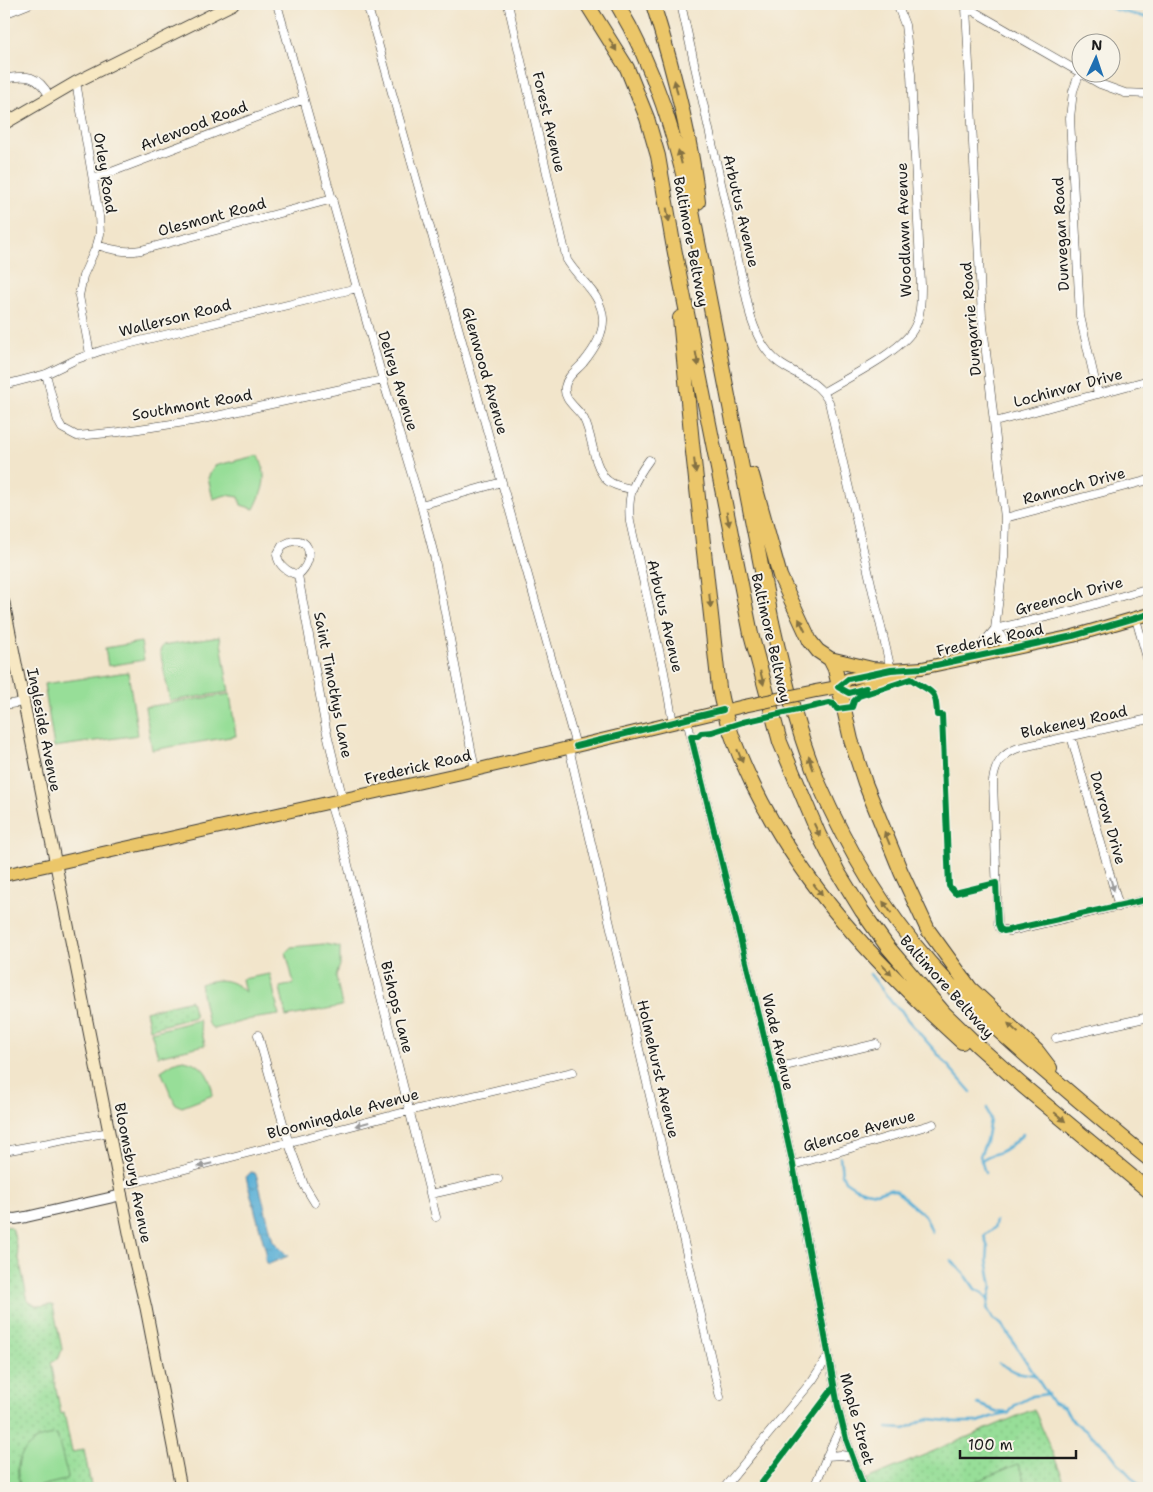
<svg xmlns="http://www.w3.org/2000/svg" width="1153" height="1492" font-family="'Shantell Sans',sans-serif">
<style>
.park{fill:url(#park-dots);stroke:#5a7d5a}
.pitch{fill:#97de98;stroke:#5a7d5a}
.water{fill:url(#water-ripples);stroke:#3a6679}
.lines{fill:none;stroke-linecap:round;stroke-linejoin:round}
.stream{stroke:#59afd6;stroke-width:2.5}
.minor-casing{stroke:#3c3a36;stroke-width:9}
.tertiary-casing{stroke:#3c3a36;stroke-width:12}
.secondary-casing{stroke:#3c3a36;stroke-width:13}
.primary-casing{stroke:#3c3a36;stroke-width:14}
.motorway-casing{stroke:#3c3a36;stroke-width:16}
.minor{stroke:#fff;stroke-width:8}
.tertiary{stroke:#fff;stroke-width:10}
.secondary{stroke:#f7e8c3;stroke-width:11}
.primary{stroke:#ebc669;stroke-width:12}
.motorway{stroke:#ebc669;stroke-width:14}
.primary-bridge-casing{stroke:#3c3a36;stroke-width:14;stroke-linecap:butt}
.primary-bridge{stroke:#ebc669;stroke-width:12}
.cycleway-casing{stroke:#f7f3e8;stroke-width:9}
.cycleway{stroke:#00873e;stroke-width:6}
.oneway{fill:#847142}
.oneway2{fill:#999}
.labels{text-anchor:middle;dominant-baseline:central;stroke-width:4;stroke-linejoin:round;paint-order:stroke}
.street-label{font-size:15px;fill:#1c1c1c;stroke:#f7f3e8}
</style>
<defs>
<pattern id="park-dots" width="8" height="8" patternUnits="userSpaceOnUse" patternTransform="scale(1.25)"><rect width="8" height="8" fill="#97de98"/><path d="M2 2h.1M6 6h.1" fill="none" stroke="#82be82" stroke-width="1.8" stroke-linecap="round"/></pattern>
<pattern id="water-ripples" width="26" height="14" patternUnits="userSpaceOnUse" patternTransform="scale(1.25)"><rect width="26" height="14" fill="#59afd6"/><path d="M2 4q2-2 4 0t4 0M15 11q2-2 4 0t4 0" fill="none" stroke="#498ead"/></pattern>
</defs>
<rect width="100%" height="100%" fill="#f7f3e8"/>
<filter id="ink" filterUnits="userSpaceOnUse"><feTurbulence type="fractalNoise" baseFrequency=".02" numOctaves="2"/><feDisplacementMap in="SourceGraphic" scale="10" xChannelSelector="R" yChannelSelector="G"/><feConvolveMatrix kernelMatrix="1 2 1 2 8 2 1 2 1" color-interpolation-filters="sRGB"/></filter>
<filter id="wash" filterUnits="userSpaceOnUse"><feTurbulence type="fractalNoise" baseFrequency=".0096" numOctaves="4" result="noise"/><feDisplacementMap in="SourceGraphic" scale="20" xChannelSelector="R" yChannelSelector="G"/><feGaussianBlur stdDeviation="1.12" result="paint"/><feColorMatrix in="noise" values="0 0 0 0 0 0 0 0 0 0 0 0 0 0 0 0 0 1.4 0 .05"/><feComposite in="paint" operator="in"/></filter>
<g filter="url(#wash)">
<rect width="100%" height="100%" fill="#f2e5cb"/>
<!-- park -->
<path class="park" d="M 191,1000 L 195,1017 L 150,1029 L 146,1011 Z
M 4,1225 L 11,1227 L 13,1230 L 28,1301 L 36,1306 L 53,1305 L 53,1306 L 62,1349 L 59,1358 L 51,1362 L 61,1414 L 64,1413 L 72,1452 L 84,1450 L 91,1485 L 83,1488 L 4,1488 Z
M 1034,1409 L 1067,1488 L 868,1488 L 865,1480 Z"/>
<!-- pitch -->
<path class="pitch" d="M 259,455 C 268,477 264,489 254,509 L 241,505 L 239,497 L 226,495 L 213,499 L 208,478 L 214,466 Z
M 220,636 L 229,692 L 170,701 L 160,651 L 163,645 Z
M 141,642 L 144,660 L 108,666 L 105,648 Z
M 128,672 L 138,735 L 54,747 L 44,684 Z
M 230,694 L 236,736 L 152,750 L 145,707 Z
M 324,944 L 340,947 L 340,965 L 336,976 L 342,1006 L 286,1017 L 280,987 L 294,984 L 286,952 L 291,947 Z
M 270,974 L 279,1015 L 251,1019 L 214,1029 L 208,1024 L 200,984 C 218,978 231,978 245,992 L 242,979 Z
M 199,1020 L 205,1045 L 158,1056 L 151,1032 Z
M 183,1060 C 204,1063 210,1076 213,1095 L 182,1107 L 175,1104 L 161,1071 L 173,1063 Z
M 4,1239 L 11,1270 L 4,1272 Z
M 57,1435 L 68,1477 L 65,1480 L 32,1488 L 21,1488 C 14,1467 18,1452 37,1440 C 42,1436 51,1436 57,1435 Z
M 1018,1464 L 1028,1488 L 960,1488 Z"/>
<!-- water -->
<path class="water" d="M 251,1172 L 255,1173 L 257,1177 L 273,1241 L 288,1256 L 269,1264 L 265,1261 L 266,1252 L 246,1177 Z"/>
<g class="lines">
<!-- stream -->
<path class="stream" d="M 1103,4 L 1116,10 L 1149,18
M 870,974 L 893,1004 L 901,1010 L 907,1019 L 971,1092
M 840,1157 L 842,1174 L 845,1181 L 854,1187 L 865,1191 L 876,1193 L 889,1189 L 897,1192 L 926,1217 L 932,1232
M 981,1161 C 986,1155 993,1155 1000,1152 C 1009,1148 1016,1141 1023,1134
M 985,1173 L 980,1156 L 986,1141 L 990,1120 L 987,1108
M 996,1221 L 994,1228 L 984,1236 L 988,1248 L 987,1260 L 992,1286 L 987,1308 L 993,1319 L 1001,1324 L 1007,1332 L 1053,1403 L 1065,1408 L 1070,1418 L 1107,1448 L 1119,1464 L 1142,1488
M 951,1260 L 967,1277 L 975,1289 L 983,1293 L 988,1300
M 999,1363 L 1016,1372 L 1034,1375
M 978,1404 L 998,1412 L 1008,1413
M 887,1428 L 905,1429 L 919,1422 L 930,1419 L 956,1422 L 978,1422 L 991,1417 L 1008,1414 L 1015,1405 L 1032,1396 L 1048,1394"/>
</g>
</g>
<g filter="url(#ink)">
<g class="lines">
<defs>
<path id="minor" d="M 277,4 L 383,380 L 421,505 L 434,555 L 475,770
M 367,4 L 576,746
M 508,4 L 567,260 C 579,280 601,293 603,318 C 604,334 593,351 583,363 C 576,371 567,376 565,387 C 563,401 578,408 584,419 C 593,437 592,460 604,477 C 610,485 622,487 631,489
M 681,4 L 751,318 C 758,339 767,357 787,368 C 804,378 819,383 829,402 L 891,670
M 961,4 L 1100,84 L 1125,93 L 1149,94
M 966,7 L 982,317 L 1005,518 L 1004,557 L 995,629 L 984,642 L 984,654
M 4,14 L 29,4
M 1080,72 L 1073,91 L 1070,118 L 1080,316 L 1098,394
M 4,79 C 27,74 38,75 50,97
M 76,82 L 99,215 L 100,234 L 97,245 L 83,276 L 79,296 L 90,354
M 93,179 L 304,99
M 97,245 C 113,250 125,253 141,250 L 333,199
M 46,374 L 58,421 L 62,428 L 77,436 L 119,432 L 198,420 L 383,380
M 4,385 L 46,374 L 77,359 L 103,350 L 357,288
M 824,392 C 847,378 900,352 913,330 C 921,317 921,300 921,285 L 911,74 L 905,25 L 897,4
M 995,422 L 1149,380
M 649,460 C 633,482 627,494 630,522 L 664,672 L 673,723
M 421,505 L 502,482
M 1005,518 L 1149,480
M 298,575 C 288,572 279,567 277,555 L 282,546 C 307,529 319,557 298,575 L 326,729 L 343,800
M 1136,619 L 1149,665
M 995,629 L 1072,611 L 1149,588
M 995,629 L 1003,638 L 1005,650
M 4,705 L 23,702
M 1149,719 L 1018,748 C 1002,754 995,764 993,781 L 998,924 L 1000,929 L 1010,931 L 1149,899
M 687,720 L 772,1069 L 793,1165 L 838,1406 L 846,1439 L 864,1488
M 1071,736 L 1119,907
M 569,748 L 720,1397
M 330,803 L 343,845 L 436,1217
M 258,1035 L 289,1144 L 304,1185 L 315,1203
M 1056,1038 L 1149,1017
M 772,1069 L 876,1044
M 4,1151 L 110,1132
M 793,1165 L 933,1124
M 120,1186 L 409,1111 L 573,1072
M 431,1194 L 498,1179
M 827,1456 L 841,1455 L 852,1457
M 724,1488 L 812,1381 L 828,1356
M 814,1488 L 827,1456 L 842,1424"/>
<path id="tertiary" d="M 4,1218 L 15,1219 L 26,1217 L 122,1195"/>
<path id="secondary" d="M 4,124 L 76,82 L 233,4
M 4,603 L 134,1258 L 146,1308 L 181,1488"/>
<path id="primary" d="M 838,687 L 849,693 L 911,673
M 816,691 L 838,687 L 848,679 L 891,670 L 922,668 L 1073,636 L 1149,614
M 4,875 L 475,770 L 744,706"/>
<path id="motorway" d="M 587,4 L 627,68 L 647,118 L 658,156 L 673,243 L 751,634 L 780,742 L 819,835 L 838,872 L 862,911 L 887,946 L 944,1013 L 977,1045 L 1023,1086 L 1149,1191
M 617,4 C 656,69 675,137 692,211 L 772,622 C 784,676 797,732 819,784 C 847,849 884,910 930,963 C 960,997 994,1027 1028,1057 C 1068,1091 1108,1126 1149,1159
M 653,4 C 673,68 691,135 698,202
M 680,318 L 692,443 L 719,688 C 725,722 738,753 753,785 C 802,886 879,967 962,1042
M 752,475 L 780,576 L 810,641 L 818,651 L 830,659 L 872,669 L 891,670
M 830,659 L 835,669 L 851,740 L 865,783 L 901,872 L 928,930 L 970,988 L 1037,1051 L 1050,1068"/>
</defs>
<!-- minor casing -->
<use href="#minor" class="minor-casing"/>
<!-- tertiary casing -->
<use href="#tertiary" class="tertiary-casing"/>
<!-- secondary casing -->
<use href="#secondary" class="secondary-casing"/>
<!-- primary casing -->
<use href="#primary" class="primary-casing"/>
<!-- motorway casing -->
<use href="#motorway" class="motorway-casing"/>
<!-- minor -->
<use href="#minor" class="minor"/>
<!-- tertiary -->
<use href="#tertiary" class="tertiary"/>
<!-- secondary -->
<use href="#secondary" class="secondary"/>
<!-- primary -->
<use href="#primary" class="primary"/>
<!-- motorway -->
<use href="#motorway" class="motorway"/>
<defs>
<path id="primary-bridge" d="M 744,706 L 816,691"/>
</defs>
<!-- primary-bridge casing -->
<use href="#primary-bridge" class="primary-bridge-casing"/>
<!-- primary-bridge -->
<use href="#primary-bridge" class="primary-bridge"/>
<defs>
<path id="cycleway" d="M 866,688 L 849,693 L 838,687 L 848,679 L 891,670 L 922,668 L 1073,636 L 1149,614
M 576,746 L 723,710
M 758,1488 L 834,1387
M 864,1488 L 846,1439 L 838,1406 L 793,1165 L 772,1069 L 691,736 L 698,736 L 701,733 L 712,732 L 743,722 L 829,703 L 834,704 L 837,709 L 852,707 L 854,701 L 859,696 L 911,679 C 932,694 936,687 937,715 L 942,715 L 949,886 L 955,893 L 996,883 L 998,924 L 1000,929 L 1004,931 L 1149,899"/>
</defs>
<!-- cycleway casing -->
<use href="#cycleway" class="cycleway-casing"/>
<!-- cycleway -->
<use href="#cycleway" class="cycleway"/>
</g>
<!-- one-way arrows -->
<defs><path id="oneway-solid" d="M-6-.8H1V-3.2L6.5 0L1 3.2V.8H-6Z" transform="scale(1.25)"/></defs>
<g class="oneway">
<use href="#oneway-solid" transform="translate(613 45) rotate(59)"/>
<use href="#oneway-solid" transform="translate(676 87) rotate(-103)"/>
<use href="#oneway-solid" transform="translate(680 157) rotate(-104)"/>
<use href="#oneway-solid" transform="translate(668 215) rotate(80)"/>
<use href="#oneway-solid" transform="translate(697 359) rotate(79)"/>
<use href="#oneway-solid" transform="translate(695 466) rotate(83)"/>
<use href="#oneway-solid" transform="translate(728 519) rotate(79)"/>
<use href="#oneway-solid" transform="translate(710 601) rotate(84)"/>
<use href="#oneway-solid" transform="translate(802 625) rotate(-117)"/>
<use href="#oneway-solid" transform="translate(762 678) rotate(76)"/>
<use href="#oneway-solid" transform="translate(740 756) rotate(68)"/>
<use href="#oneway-solid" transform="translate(811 763) rotate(-110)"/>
<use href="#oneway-solid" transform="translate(817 830) rotate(65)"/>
<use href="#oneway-solid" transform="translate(887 838) rotate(-112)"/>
<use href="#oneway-solid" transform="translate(818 890) rotate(53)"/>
<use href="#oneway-solid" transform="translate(887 907) rotate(-126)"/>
<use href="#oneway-solid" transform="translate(887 970) rotate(46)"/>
<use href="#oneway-solid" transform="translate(1013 1028) rotate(-137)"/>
<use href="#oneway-solid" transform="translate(1060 1117) rotate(40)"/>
</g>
<g class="oneway2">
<use href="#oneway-solid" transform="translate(1112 884) rotate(74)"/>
<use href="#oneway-solid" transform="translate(362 1124) rotate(165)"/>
<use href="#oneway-solid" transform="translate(205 1165) rotate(166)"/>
</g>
</g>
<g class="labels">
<!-- street labels -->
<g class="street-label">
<text transform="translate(549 122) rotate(77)">Forest Avenue</text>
<text transform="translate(194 126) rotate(-21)">Arlewood Road</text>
<text transform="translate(105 173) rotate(81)">Orley Road</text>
<text transform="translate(741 211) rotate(77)">Arbutus Avenue</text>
<text transform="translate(212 217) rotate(-15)">Olesmont Road</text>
<text transform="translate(904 230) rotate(-92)">Woodlawn Avenue</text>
<text transform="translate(1061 234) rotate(-93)">Dunvegan Road</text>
<text transform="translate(691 242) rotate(79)">Baltimore Beltway</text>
<text transform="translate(175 318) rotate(-14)">Wallerson Road</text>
<text transform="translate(971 319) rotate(-95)">Dungarrie Road</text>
<text transform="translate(485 371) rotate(74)">Glenwood Avenue</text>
<text transform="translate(398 381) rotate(73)">Delrey Avenue</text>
<text transform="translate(1068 388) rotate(-15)">Lochinvar Drive</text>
<text transform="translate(192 405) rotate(-10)">Southmont Road</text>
<text transform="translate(1074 486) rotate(-15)">Rannoch Drive</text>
<text transform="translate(1069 596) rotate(-15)">Greenoch Drive</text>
<text transform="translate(665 616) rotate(77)">Arbutus Avenue</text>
<text transform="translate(771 638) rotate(77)">Baltimore Beltway</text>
<text transform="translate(990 640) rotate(-12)">Frederick Road</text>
<text transform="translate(333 685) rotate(79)">Saint Timothys Lane</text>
<text transform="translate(1074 722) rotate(-12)">Blakeney Road</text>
<text transform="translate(44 730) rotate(79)">Ingleside Avenue</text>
<text transform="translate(418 767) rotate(-13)">Frederick Road</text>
<text transform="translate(1108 818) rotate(74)">Darrow Drive</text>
<text transform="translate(947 987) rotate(48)">Baltimore Beltway</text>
<text transform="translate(397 1007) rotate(76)">Bishops Lane</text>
<text transform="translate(778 1042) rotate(77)">Wade Avenue</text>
<text transform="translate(658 1069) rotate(77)">Holmehurst Avenue</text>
<text transform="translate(343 1114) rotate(-15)">Bloomingdale Avenue</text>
<text transform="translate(859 1131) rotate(-16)">Glencoe Avenue</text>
<text transform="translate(133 1173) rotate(79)">Bloomsbury Avenue</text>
<text transform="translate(857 1419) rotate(75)">Maple Street</text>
</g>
</g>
<!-- margin -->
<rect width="1153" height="1492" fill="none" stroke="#f7f3e8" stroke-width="20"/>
<!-- north arrow -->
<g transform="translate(1096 58) rotate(3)"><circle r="24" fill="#f7f3e8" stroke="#9f9d96"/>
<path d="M0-4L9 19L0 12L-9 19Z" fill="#1f6fb2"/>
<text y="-8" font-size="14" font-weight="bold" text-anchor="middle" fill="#1c1c1c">N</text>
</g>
<!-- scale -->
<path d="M960 1450v8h116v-8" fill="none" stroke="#1c1c1c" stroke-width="2.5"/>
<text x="968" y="1450" font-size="15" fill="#1c1c1c" stroke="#f7f3e8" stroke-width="4" paint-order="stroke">100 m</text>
</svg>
